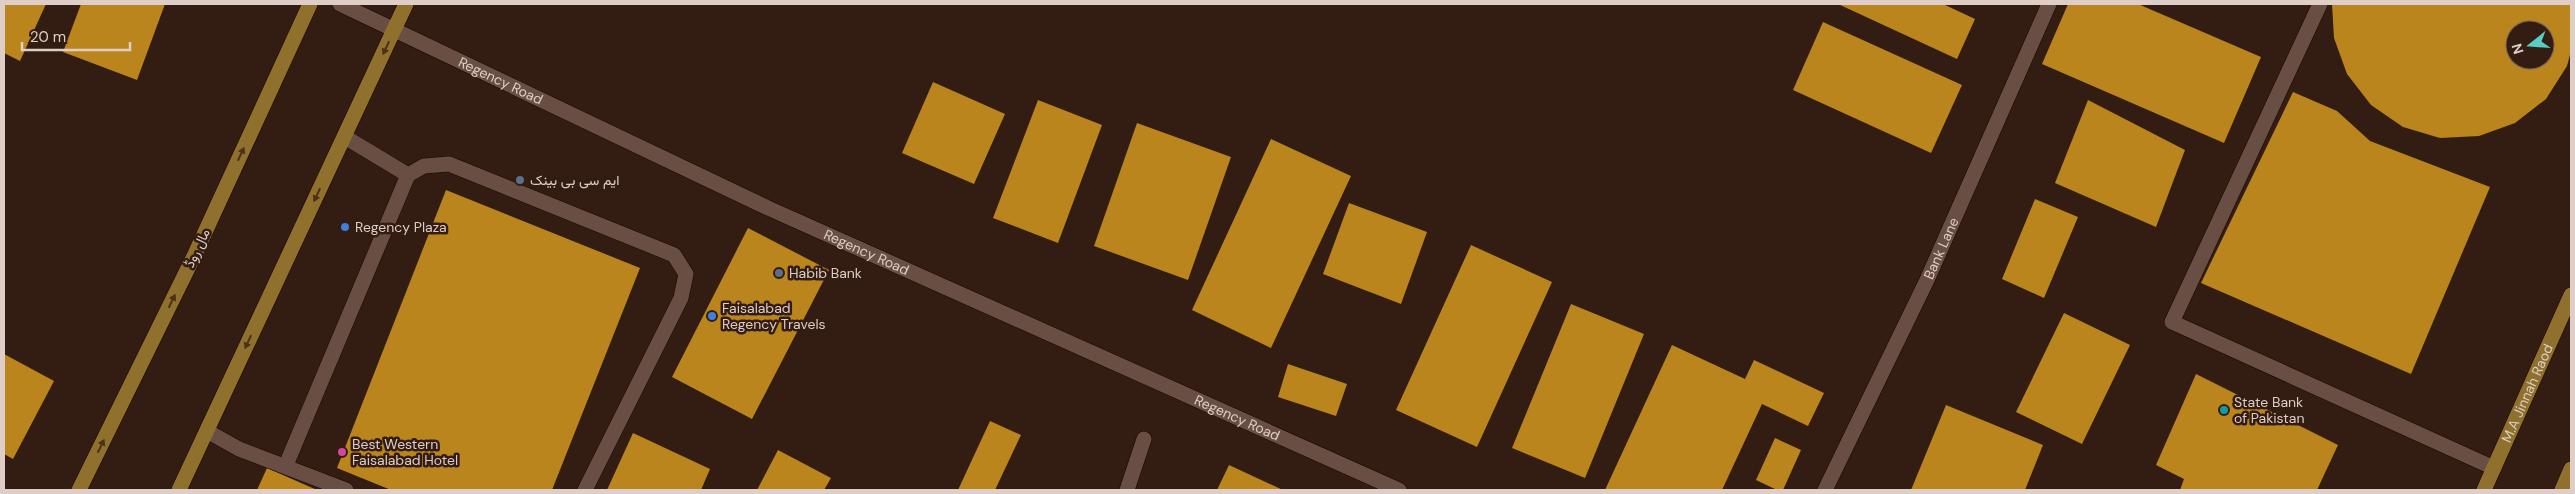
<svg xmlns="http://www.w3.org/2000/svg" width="2575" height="494" font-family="'DM Sans',Vazirmatn,sans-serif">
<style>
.building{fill:#ba851d;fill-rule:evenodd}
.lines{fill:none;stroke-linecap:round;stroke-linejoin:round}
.minor-casing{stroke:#190601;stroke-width:16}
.major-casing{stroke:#190601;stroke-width:16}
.minor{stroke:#694f43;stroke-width:15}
.major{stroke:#90702d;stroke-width:15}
.oneway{fill:#4a3119}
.service-dot{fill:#5c6f8a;stroke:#331c12;stroke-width:2}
.shop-dot{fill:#3f7fe0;stroke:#331c12;stroke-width:2}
.culture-dot{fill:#0f9aa8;stroke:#331c12;stroke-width:2}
.hotel-dot{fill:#d1479c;stroke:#331c12;stroke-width:2}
.labels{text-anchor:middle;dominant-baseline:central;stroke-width:5;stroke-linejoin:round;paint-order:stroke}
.street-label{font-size:14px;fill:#decec7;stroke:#331c12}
.poi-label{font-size:14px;fill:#decec7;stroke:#331c12;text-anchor:start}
</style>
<rect width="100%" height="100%" fill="#331c12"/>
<!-- building -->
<path class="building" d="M 4,4 L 46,4 L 20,61 L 4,53 Z
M 81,4 L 165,4 L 137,80 L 63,52 Z
M 1838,4 L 1943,4 L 1975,19 L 1957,59 Z
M 2068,4 L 2138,4 L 2261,57 L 2224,143 L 2042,64 Z
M 2332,4 L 2571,4 L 2571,51 L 2567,66 L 2546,99 L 2515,123 L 2479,136 L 2440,138 L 2403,127 L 2371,105 L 2347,74 L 2334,38 ZM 2515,30 L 2545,30 L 2545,60 L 2515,60 Z
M 1823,22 L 1962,85 L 1931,153 L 1793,90 Z
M 933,82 L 1005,114 L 974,184 L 902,153 Z
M 2293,92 L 2337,111 L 2370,141 L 2490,187 L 2411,374 L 2201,283 Z
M 1038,100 L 1102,125 L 1058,243 L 993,218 Z
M 2088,100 L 2185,150 L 2156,227 L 2055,183 Z
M 1137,123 L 1231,157 L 1188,280 L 1094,246 Z
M 1271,139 L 1351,176 L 1271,348 L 1192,310 Z
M 446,190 L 640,268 L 552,490 L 391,490 L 337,468 Z
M 2035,199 L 2078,217 L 2044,298 L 2002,279 Z
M 1349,203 L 1427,232 L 1401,304 L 1323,274 Z
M 748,228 L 829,270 L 752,419 L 672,377 Z
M 1471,245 L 1552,282 L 1477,447 L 1396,410 Z
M 1571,304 L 1644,334 L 1585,478 L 1512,448 Z
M 2064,313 L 2130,345 L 2082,444 L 2016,412 Z
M 1672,345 L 1745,379 L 1754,360 L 1824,393 L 1808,426 L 1762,404 L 1722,490 L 1605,490 Z
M 4,354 L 54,381 L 13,459 L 4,454 Z
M 1288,364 L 1347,384 L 1336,416 L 1278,397 Z
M 2196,374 L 2338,445 L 2317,490 L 2180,490 L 2184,479 L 2156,465 Z
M 1946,405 L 2043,445 L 2025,490 L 1911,490 Z
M 990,421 L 1021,435 L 995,490 L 958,490 Z
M 633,433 L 710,469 L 701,490 L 607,490 Z
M 1775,438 L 1801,450 L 1783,490 L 1777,490 L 1756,480 Z
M 778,450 L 831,478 L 824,490 L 757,490 Z
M 1229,465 L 1283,490 L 1217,490 Z
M 267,468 L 317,490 L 257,490 Z"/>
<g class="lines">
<defs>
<g id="minor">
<path id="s1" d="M 340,4 L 768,208 L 1399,490"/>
<path d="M 2320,4 L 2172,322 L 2494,468"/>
<path d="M 345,137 L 408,175"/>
<path d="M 207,431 L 239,449 L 346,490"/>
<path d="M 286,465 L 408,175 L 424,166 L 449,164 L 674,255 L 686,274 L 681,298 L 585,490"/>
<path d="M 1127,490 L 1144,439"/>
<path id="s2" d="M 1825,490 L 1927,280 L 2049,4"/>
</g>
<g id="major">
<path d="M 79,490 L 195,254 L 310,4"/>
<path d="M 179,490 L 406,4"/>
<path id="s3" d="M 2484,490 L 2571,295"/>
<path d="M 2562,490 L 2571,469"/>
</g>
</defs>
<!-- minor casing -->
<use href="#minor" class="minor-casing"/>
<!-- major casing -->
<use href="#major" class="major-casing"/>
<!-- minor -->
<use href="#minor" class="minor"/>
<!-- major -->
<use href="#major" class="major"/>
</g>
<!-- one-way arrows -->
<defs><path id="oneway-solid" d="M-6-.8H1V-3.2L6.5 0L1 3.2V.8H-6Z" transform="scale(1.25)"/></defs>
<g class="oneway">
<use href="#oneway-solid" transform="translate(386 48) rotate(115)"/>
<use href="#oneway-solid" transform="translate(241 154) rotate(-65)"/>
<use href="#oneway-solid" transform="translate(317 195) rotate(115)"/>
<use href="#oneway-solid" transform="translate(172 301) rotate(-64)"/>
<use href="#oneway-solid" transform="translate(248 342) rotate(115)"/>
<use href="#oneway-solid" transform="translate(101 446) rotate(-64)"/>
</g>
<!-- markers -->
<g class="service-dot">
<circle cx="520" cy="180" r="5"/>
<circle cx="779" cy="273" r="5"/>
</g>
<g class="shop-dot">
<circle cx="345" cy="227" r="5"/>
<circle cx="712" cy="316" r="5"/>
</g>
<circle class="culture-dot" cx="2224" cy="410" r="5"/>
<circle class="hotel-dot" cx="342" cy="452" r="5"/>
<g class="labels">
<!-- street labels -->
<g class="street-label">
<text stroke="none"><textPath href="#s1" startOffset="178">Regency Road</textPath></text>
<text transform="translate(197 248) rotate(-65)">مال روڈ</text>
<text stroke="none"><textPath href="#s2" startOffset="268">Bank Lane</textPath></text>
<text stroke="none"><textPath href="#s1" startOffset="582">Regency Road</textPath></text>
<text stroke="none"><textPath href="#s3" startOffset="106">M.A Jinnah Raod</textPath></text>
<text stroke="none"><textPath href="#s1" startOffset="988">Regency Road</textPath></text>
</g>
<!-- poi labels -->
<g class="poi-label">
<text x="530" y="180">ایم سی بی بینک</text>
<text x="355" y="227">Regency Plaza</text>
<text x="789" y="273">Habib Bank</text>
<text x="722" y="308">Faisalabad<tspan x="722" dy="16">Regency Travels</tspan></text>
<text x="2234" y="402">State Bank<tspan x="2234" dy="16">of Pakistan</tspan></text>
<text x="352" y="444">Best Western<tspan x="352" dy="16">Faisalabad Hotel</tspan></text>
</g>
</g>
<!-- border -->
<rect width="2575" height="494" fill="none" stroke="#decec7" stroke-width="10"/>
<!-- north arrow -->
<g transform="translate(2530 45) rotate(253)"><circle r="24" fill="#331c12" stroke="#77635a"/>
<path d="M0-4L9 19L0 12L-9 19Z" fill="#56cec4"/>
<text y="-8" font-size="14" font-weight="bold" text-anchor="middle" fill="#decec7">N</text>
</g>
<!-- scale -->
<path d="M22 42v8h108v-8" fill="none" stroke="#decec7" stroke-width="2.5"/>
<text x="30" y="42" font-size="15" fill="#decec7" stroke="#331c12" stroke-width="4" paint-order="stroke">20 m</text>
</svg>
